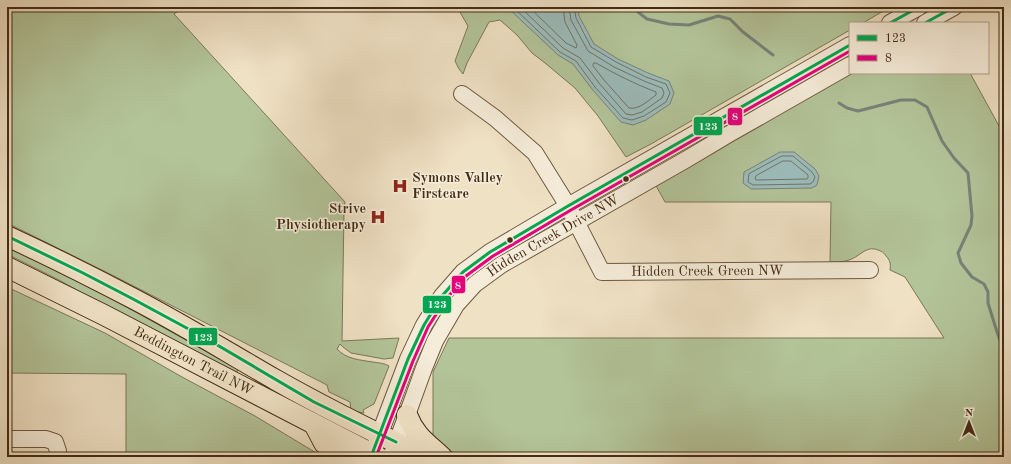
<svg xmlns="http://www.w3.org/2000/svg" width="1011" height="464" font-family="'Old Standard TT',serif">
<style>
.green{fill:#b3c499;stroke:#7b7857}
.water{fill:#9cbcbb;stroke:#788279}
.lines{fill:none;stroke-linecap:round;stroke-linejoin:round}
.shore{stroke:#707468;stroke-width:1}
.stream{stroke:#788279;stroke-width:3}
.minor-casing{stroke:#6e5941;stroke-width:18}
.major-casing{stroke:#432c15;stroke-width:22}
.minor{stroke:#f5ecd9;stroke-width:16}
.major{stroke:#efe1c4;stroke-width:20}
.bus-1-casing{stroke:#f5ecd9;stroke-width:6}
.bus-2-casing{stroke:#f5ecd9;stroke-width:6}
.bus-1{stroke:#00a651;stroke-width:3}
.bus-2{stroke:#e5007d;stroke-width:3}
.bus-dot{fill:#432c15;stroke:#f5ecd9;stroke-width:1.5}
.labels{text-anchor:middle;dominant-baseline:central;stroke-width:3;stroke-linejoin:round;paint-order:stroke}
.poi-label{font-size:14px;font-weight:bold;fill:#432c15;stroke:#f5ecd9;text-anchor:start}
.street-label{font-size:14px;fill:#432c15;stroke:#f5ecd9}
.line-badge{stroke:#f5ecd9;stroke-width:1.5}
.badge-label{font-size:11px;text-anchor:middle;font-weight:bold;fill:#fff}
</style>
<rect width="100%" height="100%" fill="#efe1c4"/>
<filter id="stains"><feTurbulence type="fractalNoise" baseFrequency=".005" numOctaves="4"/><feColorMatrix values="0 0 0 0 .2 0 0 0 0 .09 0 0 0 0 .02 0 0 0 .5 -.17"/></filter>
<radialGradient id="worn" r=".72"><stop offset=".6" stop-color="#630" stop-opacity="0"/><stop offset="1" stop-color="#630" stop-opacity=".3"/></radialGradient>
<!-- green -->
<path class="green" d="M 7,7 L 184,7 L 174,14 L 345,202 L 344,209 L 342,341 L 399,338 L 393,358 L 384,359 L 351,353 L 343,347 L 340,344 L 337,349 C 346,359 360,360 373,362 C 379,363 384,363 389,366 L 374,404 L 363,410 L 364,413 L 351,411 L 350,402 L 329,392 L 327,385 L 110,274 L 7,223 Z
M 457,7 L 890,7 L 863,23 L 850,23 L 850,30 L 651,144 L 626,157 L 598,116 L 575,88 L 545,63 L 532,53 L 517,35 L 500,20 L 489,22 L 467,63 L 463,74 L 459,69 L 455,61 L 468,26 Z
M 850,73 L 970,73 L 1004,135 L 1004,457 L 462,457 L 433,442 L 433,372 L 449,338 L 944,338 L 905,277 L 890,270 C 891,264 890,260 886,256 C 883,251 880,251 875,249 C 865,247 859,257 849,260 C 843,262 836,262 830,262 L 831,202 L 665,202 L 655,184 Z
M 7,247 L 96,290 L 238,369 L 236,374 L 175,346 L 59,280 L 7,254 Z
M 7,287 L 105,333 L 182,377 L 255,416 L 323,457 L 126,457 L 126,374 L 7,373 Z"/>
<!-- water -->
<path class="water" d="M 507,7 L 578,7 L 579,16 L 594,44 L 618,59 L 648,73 L 669,81 L 674,93 L 670,104 L 646,120 L 633,125 L 621,122 L 592,89 L 573,64 L 558,55 Z
M 780,152 L 794,152 L 815,169 L 819,176 L 817,185 L 812,188 L 751,189 L 743,183 L 744,172 Z"/>
<g class="lines">
<!-- shore -->
<path class="shore" d="M 513,7 L 560,52 L 576,61 L 595,87 L 623,118 L 632,120 L 644,116 L 666,102 L 670,93 L 666,84 L 646,77 L 616,62 L 591,47 L 576,18 L 574,7
M 520,7 L 563,48 L 580,58 L 599,83 L 626,114 L 632,115 L 642,112 L 662,98 L 664,93 L 662,88 L 644,81 L 614,67 L 588,51 L 571,20 L 569,7
M 529,7 L 566,43 L 576,48 L 577,45 L 565,22 L 563,7
M 594,63 L 596,63 C 615,74 635,84 656,92 L 656,95 C 649,100 639,110 629,108 L 604,80 L 593,66 Z
M 782,156 L 793,156 L 812,172 L 815,177 L 813,182 L 810,184 L 753,185 L 748,182 L 749,174 Z
M 783,161 L 791,161 L 808,175 L 808,178 L 807,179 L 757,180 L 755,179 L 756,176 Z"/>
<!-- stream -->
<path class="stream" d="M 637,7 L 638,12 L 647,19 L 669,24 L 689,25 L 718,16 L 730,19 L 743,32 L 773,55
M 839,103 L 847,108 L 858,111 L 901,100 L 915,100 L 927,107 L 942,141 L 954,158 L 968,173 L 972,216 L 971,225 L 958,253 L 961,263 L 972,277 L 984,284 L 988,292 L 988,303 L 997,332 L 1004,351"/>
<defs>
<g id="minor">
<path d="M 890,23 L 919,7"/>
<path d="M 925,23 L 954,7"/>
<path id="s1" d="M 462,94 L 495,118 L 535,153 L 568,206 L 602,272 L 870,270"/>
<path d="M 7,439 L 46,439 L 55,442 L 58,451 L 58,457"/>
<path d="M 371,457 L 408,359 L 424,325 L 442,296 L 463,272 L 490,252 L 568,206 L 850,45"/>
<path id="s2" d="M 391,457 L 407,415 L 424,368 L 435,341 L 456,305 L 475,284 L 501,265 L 687,159 L 729,134 L 850,65"/>
</g>
<g id="major">
<path d="M 7,236 C 50,256 92,277 134,299 C 182,324 229,353 276,380 C 325,408 376,433 426,457"/>
<path id="s3" d="M 7,267 L 104,315 L 378,457"/>
<path d="M 407,415 C 415,436 427,443 442,457"/>
<path d="M 314,424 L 324,443 L 342,457"/>
</g>
</defs>
<!-- minor casing -->
<use href="#minor" class="minor-casing"/>
<!-- major casing -->
<use href="#major" class="major-casing"/>
<!-- minor -->
<use href="#minor" class="minor"/>
<!-- major -->
<use href="#major" class="major"/>
<defs>
<path id="bus-1" d="M 890,23 L 919,7
M 925,23 L 954,7
M 7,236 L 83,273 L 133,299 L 207,339 L 314,402 L 396,442
M 372,454 L 408,359 L 424,325 L 442,296 L 463,272 L 490,252 L 568,206 L 850,45"/>
<path id="bus-2" d="M 376,457 L 413,361 L 428,327 L 446,299 L 466,276 L 493,256 L 571,210 L 850,51"/>
</defs>
<!-- bus-1 casing -->
<use href="#bus-1" class="bus-1-casing"/>
<!-- bus-2 casing -->
<use href="#bus-2" class="bus-2-casing"/>
<!-- bus-1 -->
<use href="#bus-1" class="bus-1"/>
<!-- bus-2 -->
<use href="#bus-2" class="bus-2"/>
</g>
<!-- icons -->
<defs>
<symbol id="hospital-bare" viewBox="-9 -9 18 18"><path d="M-5-5h3v3.5h4V-5h3V5h-3V1.5h-4V5h-3Z" fill="#8f2418" stroke="#f5ecd9" stroke-width="2.5" paint-order="stroke"/></symbol>
</defs>
<g fill-rule="evenodd">
<use href="#hospital-bare" x="389" y="175" width="22" height="22"/>
<use href="#hospital-bare" x="367" y="206" width="22" height="22"/>
</g>
<!-- markers -->
<g class="bus-dot">
<circle cx="626" cy="179" r="3.5"/>
<circle cx="510" cy="240" r="3.5"/>
</g>
<g class="labels">
<!-- poi labels -->
<g class="poi-label">
<text x="412" y="178">Symons Valley<tspan x="412" dy="16">Firstcare</tspan></text>
<text x="366" y="209" text-anchor="end">Strive<tspan x="366" dy="16">Physiotherapy</tspan></text>
</g>
<!-- street labels -->
<g class="street-label">
<text stroke="none"><textPath href="#s2" startOffset="286">Hidden Creek Drive NW</textPath></text>
<text stroke="none"><textPath href="#s1" startOffset="336">Hidden Creek Green NW</textPath></text>
<text stroke="none"><textPath href="#s3" startOffset="209">Beddington Trail NW</textPath></text>
</g>
</g>
<g class="line-badge">
<rect x="727" y="107" width="16" height="19" rx="4" fill="#e5007d"/>
<rect x="693" y="116" width="30" height="20" rx="4" fill="#00a651"/>
<rect x="451" y="275" width="15" height="19" rx="4" fill="#e5007d"/>
<rect x="422" y="295" width="30" height="19" rx="4" fill="#00a651"/>
<rect x="188" y="327" width="30" height="19" rx="4" fill="#00a651"/>
</g>
<g class="badge-label">
<text x="735" y="120">8</text>
<text x="708" y="130">123</text>
<text x="458" y="289">8</text>
<text x="437" y="308">123</text>
<text x="203" y="341">123</text>
</g>
<!-- margin -->
<rect width="1011" height="464" fill="none" stroke="#efe1c4" stroke-width="24"/>
<rect x="8" y="8" width="995" height="448" fill="none" stroke="#432c15" stroke-width="2"/>
<rect x="12" y="12" width="987" height="440" fill="none" stroke="#432c15"/>
<!-- legend -->
<rect x="849" y="22" width="140" height="52" fill="#f5ecd9" stroke="#ae9f8b"/>
<rect x="857" y="35" width="20" height="6" fill="#00a651" stroke="#ae9f8b"/>
<text x="885" y="42" font-size="12" fill="#432c15">123</text>
<rect x="857" y="55" width="20" height="6" fill="#e5007d" stroke="#ae9f8b"/>
<text x="885" y="62" font-size="12" fill="#432c15">8</text>
<!-- north arrow -->
<g transform="translate(969 422)" stroke="#f5ecd9" stroke-width="3" paint-order="stroke">
<path d="M0-3L7 15L0 10L-7 15Z" fill="#432c15"/>
<text y="-6" font-size="11" font-weight="bold" text-anchor="middle" fill="#432c15">N</text>
</g>
<rect width="100%" height="100%" filter="url(#stains)"/>
<rect width="100%" height="100%" fill="url(#worn)"/>
</svg>
